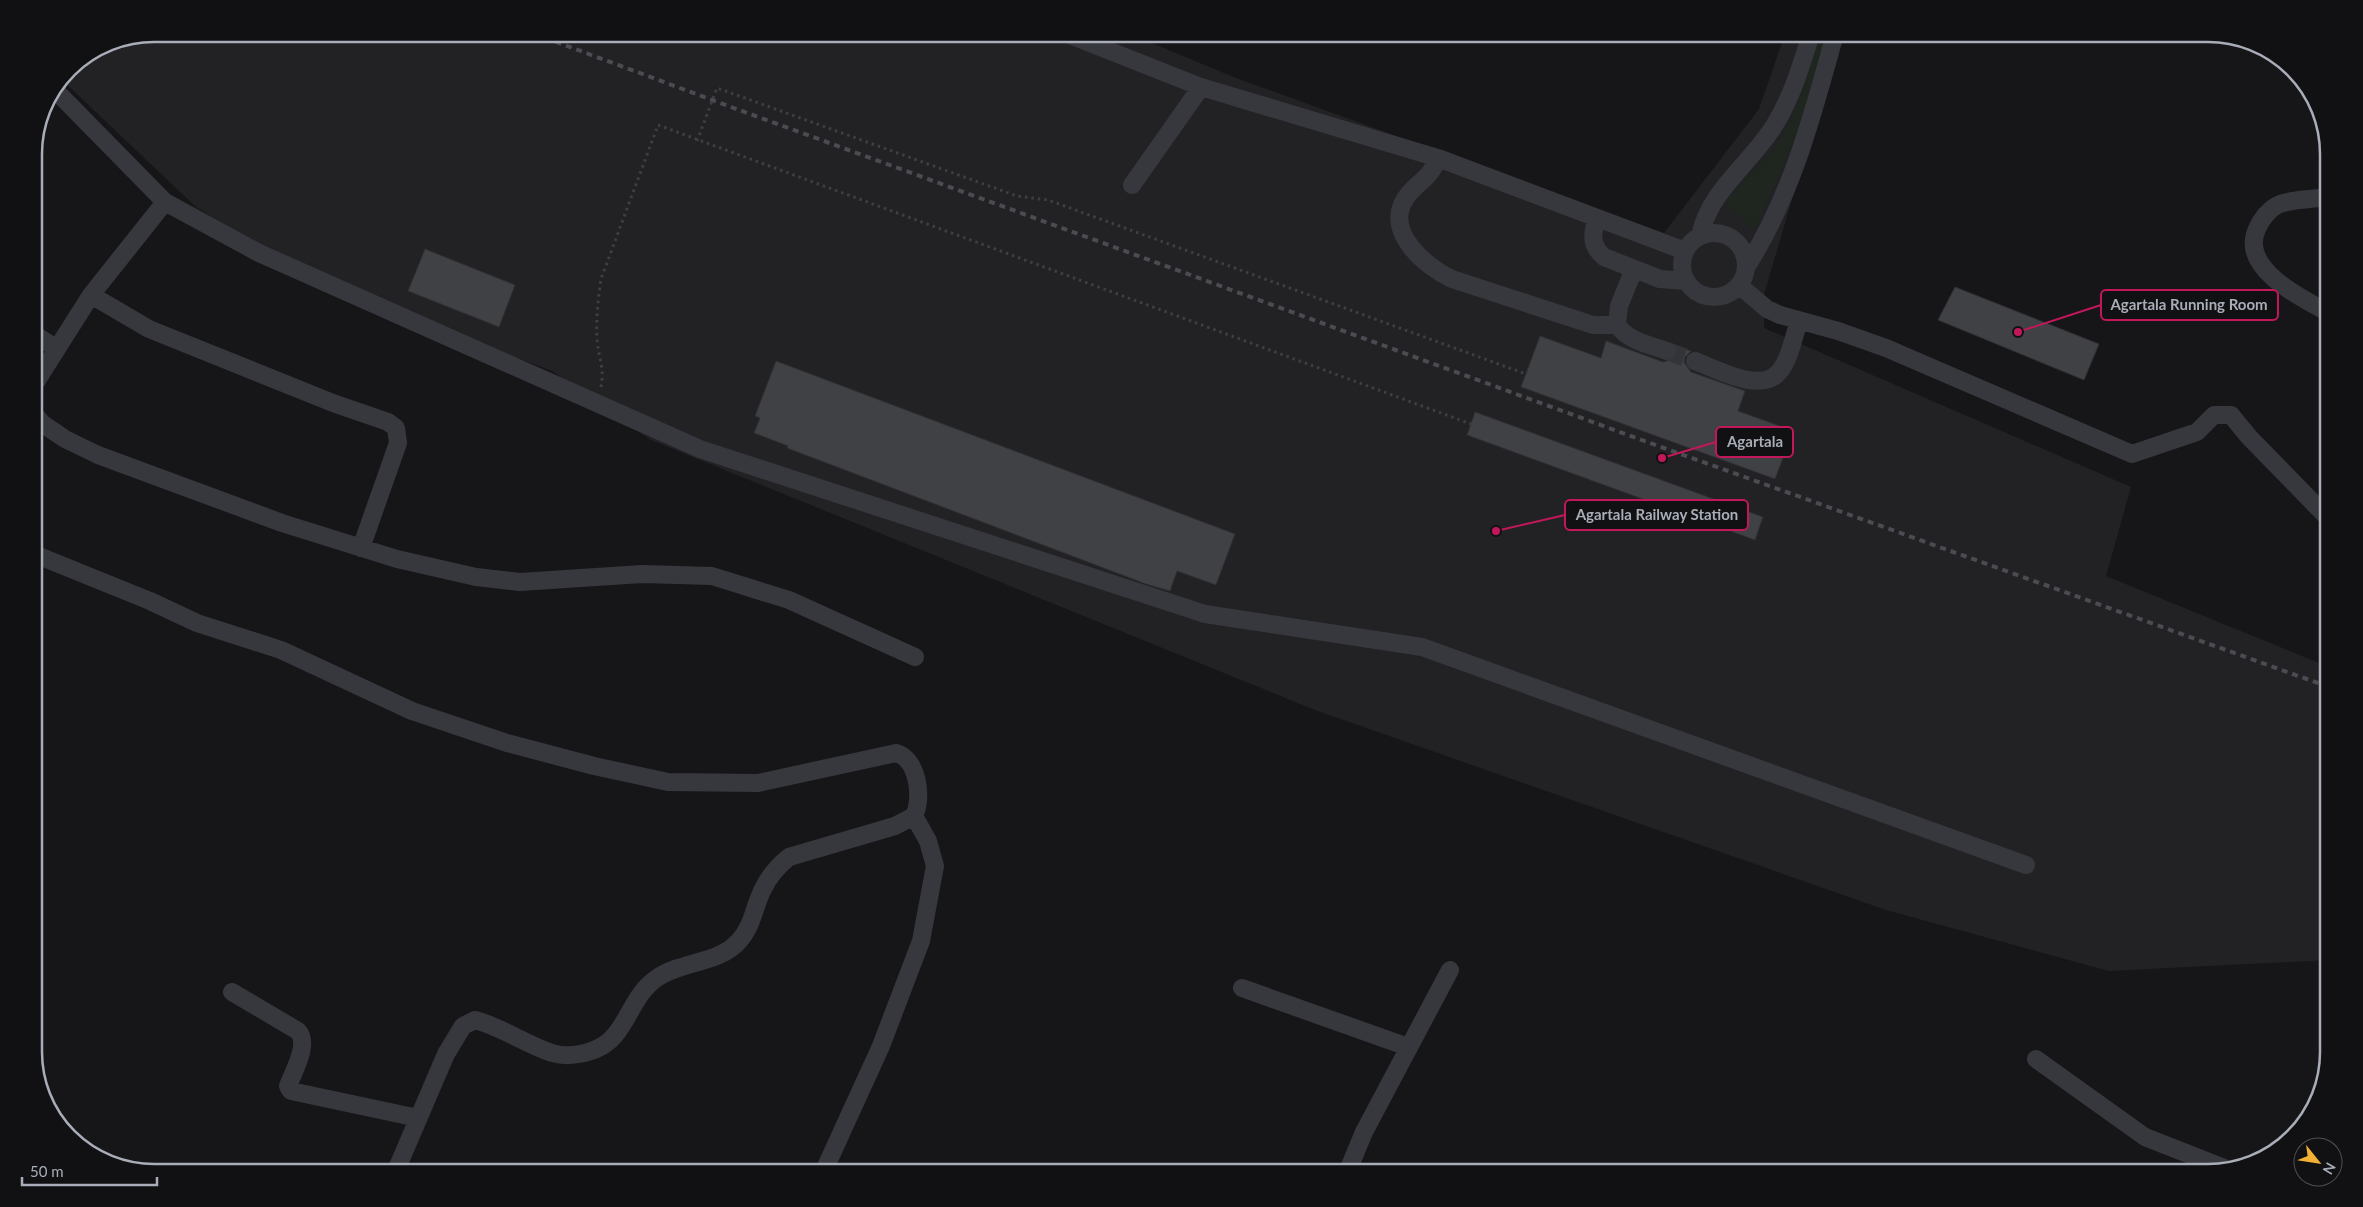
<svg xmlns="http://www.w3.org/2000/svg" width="2363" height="1207" font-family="Lato,sans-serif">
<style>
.built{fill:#222225}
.green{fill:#1e261f}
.building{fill:#404145;stroke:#303034}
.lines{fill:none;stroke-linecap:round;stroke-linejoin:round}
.minor-tunnel{stroke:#333438;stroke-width:18;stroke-dasharray:18 9;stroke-linecap:butt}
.path{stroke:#3d3f44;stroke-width:3;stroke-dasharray:2.5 4;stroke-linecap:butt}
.minor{stroke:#37383d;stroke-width:18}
.rail{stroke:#4a4c52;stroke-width:4;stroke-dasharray:6 5;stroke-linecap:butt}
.rim{fill:none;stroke:#a8adb8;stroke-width:2.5}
.leader{fill:none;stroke:#c2185b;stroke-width:2}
.callout-dot{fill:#c2185b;stroke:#111113;stroke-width:2}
.callout{fill:#111113;stroke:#c2185b;stroke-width:2}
.callout-label{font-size:15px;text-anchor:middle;font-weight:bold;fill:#a8adb8}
</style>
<rect width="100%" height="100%" fill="#161618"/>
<!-- built -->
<path class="built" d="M 155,34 L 1130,34 L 1236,78 L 1664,233 L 1759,109 L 1785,34 L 1840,34 L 1764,295 L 1764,328 L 2131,487 L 2106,576 L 2329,667 L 2329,960 L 2109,971 L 1886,910 L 1315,710 L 651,440 L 552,371 L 310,279 L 196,207 L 62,80 L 69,69 L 109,43 Z"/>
<!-- green -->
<path class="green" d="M 1819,34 L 1827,34 L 1800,125 L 1755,230 L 1724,202 C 1740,184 1760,167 1774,148 C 1798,115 1807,73 1819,34 Z"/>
<!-- building -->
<path class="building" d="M 425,249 L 515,285 L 499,327 L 408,291 Z
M 1955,287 L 2099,344 L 2084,380 L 1938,320 Z
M 1540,336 L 1601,358 L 1606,341 L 1663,362 L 1674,359 L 1677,354 L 1676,346 L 1691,351 L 1685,357 L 1684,362 L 1691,372 L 1745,391 L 1738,411 L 1788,429 L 1781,448 L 1786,450 L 1775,479 L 1521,387 Z
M 776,361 L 1235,534 L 1216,585 L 1177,571 L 1170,591 L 1146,584 L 787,448 L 788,446 L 754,433 L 760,418 L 755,416 Z
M 1475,412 L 1763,517 L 1755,540 L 1467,435 Z"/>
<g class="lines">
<!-- minor-tunnel -->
<path class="minor-tunnel" d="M 1667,351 L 1695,361"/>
<!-- path -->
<path class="path" d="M 697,141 L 717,88 L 1017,196 L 1048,200 L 1526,374
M 601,387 C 605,367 598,357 597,339 C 596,319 598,299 601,279 L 658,125 L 1471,424"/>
<!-- minor -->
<path class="minor" d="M 1067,34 L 1201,87 L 1438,158 L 1685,251
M 55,90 L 165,202 L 259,253 L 700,449 L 1205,614 L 1422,647 L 2026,865
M 1438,158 C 1429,181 1416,182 1405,199 C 1384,232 1426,267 1452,279 L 1593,325 L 1617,325
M 1132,185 L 1201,87
M 2329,197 C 2314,199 2294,199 2280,204 C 2270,208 2261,219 2257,229 C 2239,268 2301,298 2329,313
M 1597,218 C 1592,234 1590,245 1604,257 L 1660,279 L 1686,281
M1682 265a32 32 0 1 1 64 0a32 32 0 1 1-64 0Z
M 1700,236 C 1709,191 1750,164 1774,126 C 1792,97 1801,66 1811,34
M 1747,266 C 1792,195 1813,114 1835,34
M 1634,269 L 1619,306 L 1617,325 C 1628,341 1650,345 1667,351
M 1740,286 L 1767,309 L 1780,315 L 1838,331 L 1886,348 L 2132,454 L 2197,432 L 2214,415 L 2231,415 L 2249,437 L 2329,519
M 91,295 L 149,329 L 333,403 L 388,422 L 396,428 L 398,443 L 361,548
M 34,334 L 57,349
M 1695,361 C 1716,369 1761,394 1779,372 C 1790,359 1794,336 1799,320
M 34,385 L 91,295 L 165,202
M 34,414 L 43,424 L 65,439 L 98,455 L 282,523 L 397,559 L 476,577 L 520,582 L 642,574 L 712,576 L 789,600 L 915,657
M 34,554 L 150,601 L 197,623 L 281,650 L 412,711 L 507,743 L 594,766 L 668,782 L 758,783 L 896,753 C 918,759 923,798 914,816 L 895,826 L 789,857 C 778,866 769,876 763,889 C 754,906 753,926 739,941 C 719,964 681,961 657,978 C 636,992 630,1017 615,1035 C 602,1052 572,1059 552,1053 C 525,1044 502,1027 475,1020 L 463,1026 L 446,1054 L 395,1173
M 1242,988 L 1408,1047
M 232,992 L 298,1031 C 310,1044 293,1072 288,1086 L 291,1091 L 418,1118
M 2036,1059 L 2145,1137 L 2224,1168
M 823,1173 L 881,1046 L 921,941 L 935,866 L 928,841 L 914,816
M 1347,1173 L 1364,1132 L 1450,970"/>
<!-- rail -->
<path class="rail" d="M 535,34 L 731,107 L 1650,443 L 2329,687"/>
</g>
<!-- crop -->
<path d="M0 0H2363V1207H0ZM154 42H2208A112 112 0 0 1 2320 154V1052A112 112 0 0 1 2208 1164H154A112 112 0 0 1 42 1052V154A112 112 0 0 1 154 42Z" fill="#111113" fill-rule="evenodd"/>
<path class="rim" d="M154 42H2208A112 112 0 0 1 2320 154V1052A112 112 0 0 1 2208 1164H154A112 112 0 0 1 42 1052V154A112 112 0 0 1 154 42Z"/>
<!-- callouts -->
<path class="leader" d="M2018 332L2101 305M1662 458L1716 442M1496 531L1565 515"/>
<g class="callout-dot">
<circle cx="2018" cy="332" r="5"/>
<circle cx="1662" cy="458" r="5"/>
<circle cx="1496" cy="531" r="5"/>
</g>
<g class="callout">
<rect x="2101" y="290" width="177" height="30" rx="5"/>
<rect x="1716" y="427" width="77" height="30" rx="5"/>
<rect x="1565" y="500" width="183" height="30" rx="5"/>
</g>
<g class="callout-label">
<text x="2189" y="310">Agartala Running Room</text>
<text x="1755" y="447">Agartala</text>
<text x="1657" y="520">Agartala Railway Station</text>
</g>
<!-- north arrow -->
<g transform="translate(2318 1162) rotate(120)"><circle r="24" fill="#111113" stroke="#4d4f55"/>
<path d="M0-4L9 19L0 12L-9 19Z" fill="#f2b134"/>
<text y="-8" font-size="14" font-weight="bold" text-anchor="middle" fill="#a8adb8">N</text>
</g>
<!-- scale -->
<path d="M22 1177v8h135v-8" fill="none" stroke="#a8adb8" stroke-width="2.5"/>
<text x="30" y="1177" font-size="15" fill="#a8adb8" stroke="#111113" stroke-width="4" paint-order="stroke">50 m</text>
</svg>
